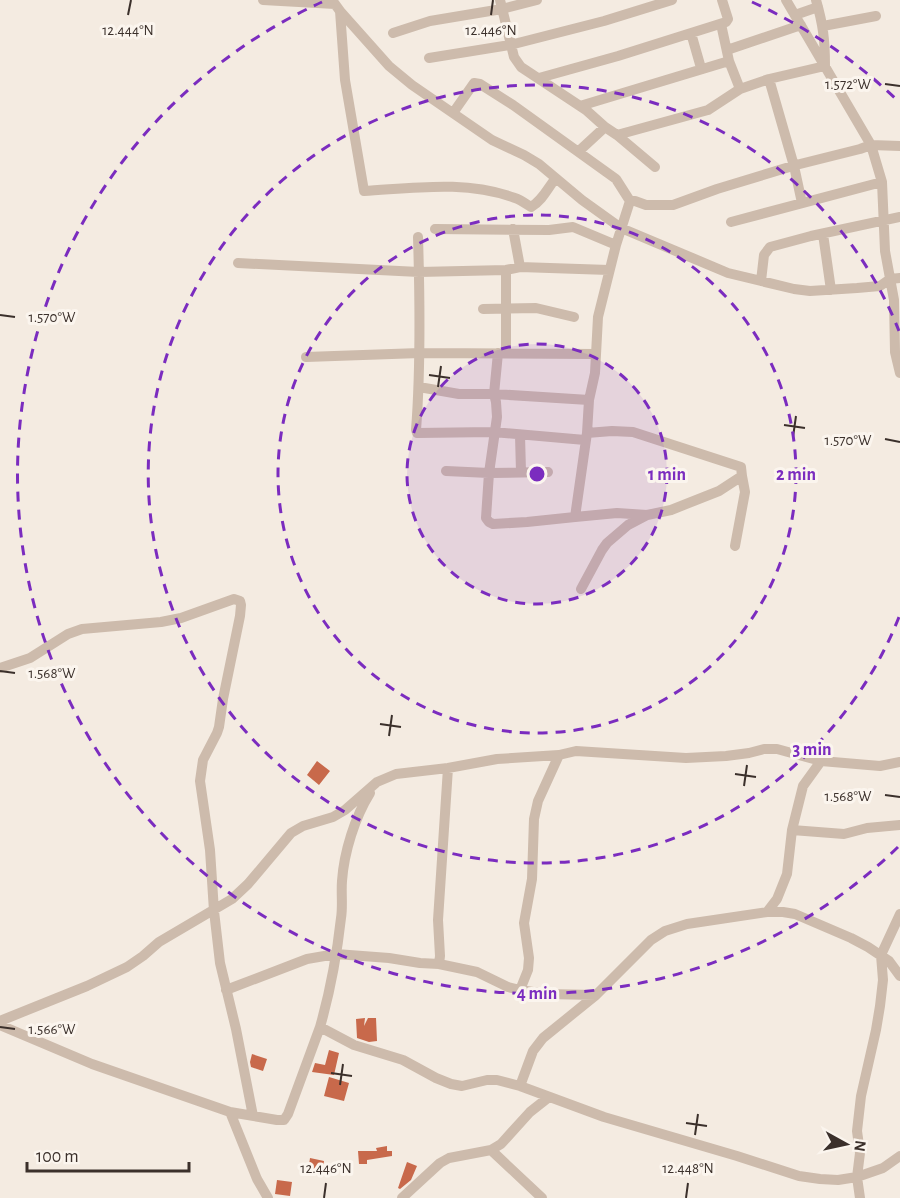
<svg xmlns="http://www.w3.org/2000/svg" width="900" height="1198" font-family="'Alegreya Sans',sans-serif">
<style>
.building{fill:#c8694b}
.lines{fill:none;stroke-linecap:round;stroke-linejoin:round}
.street{stroke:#cdbbac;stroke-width:10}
.ticks{fill:none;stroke:#3b302b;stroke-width:2}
.ring{fill:none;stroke:#7b2cbf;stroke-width:3;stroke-dasharray:10 8}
.ticks-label{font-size:15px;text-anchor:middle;fill:#3b302b;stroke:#fbf5ee;stroke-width:6;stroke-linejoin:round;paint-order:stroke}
.centre{fill:#7b2cbf;stroke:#fbf5ee;stroke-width:3}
.ring-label{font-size:18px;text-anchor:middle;font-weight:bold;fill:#7b2cbf;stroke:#fbf5ee;stroke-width:6;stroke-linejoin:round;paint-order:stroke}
</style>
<rect width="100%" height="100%" fill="#f4ebe1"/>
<!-- building -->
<path class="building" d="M 317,761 L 330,771 L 319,785 L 307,775 Z
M 365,1018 L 364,1026 L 368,1018 L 376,1018 L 377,1041 L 369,1042 L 357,1038 L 356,1019 Z
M 329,1050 L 339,1053 L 334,1075 L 312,1072 L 315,1063 L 325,1065 Z
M 252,1054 L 267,1059 L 263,1071 L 251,1067 L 250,1062 Z
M 329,1077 L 349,1083 L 344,1101 L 324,1096 Z
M 387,1146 L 387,1151 L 392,1151 L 392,1156 L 367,1160 L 367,1164 L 359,1164 L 358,1151 L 377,1151 L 376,1148 Z
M 310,1158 L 324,1161 L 322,1174 L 308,1172 Z
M 407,1162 L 417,1166 L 411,1180 L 400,1189 L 398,1188 Z
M 277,1180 L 292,1182 L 290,1196 L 275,1194 Z"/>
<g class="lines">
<!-- street -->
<path class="street" d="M 263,0 L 335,4
M 332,0 L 340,11 L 389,66 L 412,85 L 492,140 L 524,155 L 539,164 L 582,200 L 621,228 L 728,273 L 794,289 L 810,291 L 857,288 L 880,286 L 890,279 L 900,278
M 500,0 L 514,57 L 521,67 L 586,110 L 605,127
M 786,0 L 871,145 L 882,182 L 885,251 L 894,300 L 895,352 L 900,373
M 340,11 L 345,80 L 364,191 C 415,188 466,180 515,198 C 521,200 526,204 531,207 C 542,201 548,188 555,179
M 795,15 L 818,7
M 721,24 L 729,61 L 740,89
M 823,26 L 876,16
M 393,33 L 430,21 L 502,9 L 537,0
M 691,33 L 701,68
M 727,50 L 801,25
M 429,58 L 510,45 L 604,21 L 672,0
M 539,78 L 618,56 L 726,22 L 728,19 L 722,0
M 769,79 L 794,166 L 802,203
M 580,106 L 729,61
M 453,113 L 474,83 L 480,84 L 513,105 L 616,179 L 630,201
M 617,135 L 655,167
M 579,151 L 605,127 L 617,135 L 708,110 L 740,89 L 769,79 L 825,66 C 825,40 823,24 816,0
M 731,222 L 882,182
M 435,229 L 549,230 L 573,227 L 616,245
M 513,229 L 520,267
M 823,234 L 831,290
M 418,237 C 420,302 421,366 416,430 L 417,433 L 493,432 L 585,440
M 238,263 L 419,272 L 506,270 L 520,267 L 609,270
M 761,281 L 764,255 L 770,247 L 811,236 L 900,217
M 483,309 L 536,308 L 574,317
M 498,353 L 494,394 L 496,402 L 497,417 L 489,473 L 486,518 L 489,522 L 493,524 L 527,522 L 575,517
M 506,353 L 506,270
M 306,357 L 420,353 L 596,354
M 419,387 L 459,394 L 494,394 L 589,400
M 520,435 L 521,472
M 446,471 L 489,473 L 548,472
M 647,515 L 617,513 L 575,517 L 587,433 L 589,400 L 595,373 L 598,317 L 616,245 L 630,201 L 635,201 L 646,205 L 673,205 L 717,189 L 796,165 L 860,149 L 871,145 L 900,146
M 735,546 L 745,492 L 742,476
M 581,589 L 602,550 L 607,543 L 628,525 L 647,515 L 671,510 L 719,491 L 742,476 L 741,467 L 633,432 L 612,431 L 587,433
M 0,668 L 30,658 L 68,634 L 82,629 L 161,622 L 181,618 L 234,599 L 240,601 L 241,605 L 240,616 L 223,699 L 219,727 L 217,733 L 203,760 L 200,781 L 210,850 L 214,911 L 220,963 L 236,1029 L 253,1116
M 792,830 L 844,834 L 867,828 L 900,825
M 767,912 L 777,899 L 787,874 L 792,830 L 803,786 L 821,761
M 439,964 L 440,956 L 438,920 L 448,768
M 226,990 L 307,959 L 336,954 L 389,958 L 420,963 L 439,964 L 477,972 L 508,987 L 520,990 L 546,994 L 596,995
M 520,990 L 528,970 L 529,958 L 524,923 L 532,879 L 534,819 L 538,801 L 559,755
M 0,1021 L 87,986 L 127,967 L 143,956 L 159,942 L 232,899 L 248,884 L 291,833 L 303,826 L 333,817 L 345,810 L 377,782 L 396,774 L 448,768 L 497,759 L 559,755 L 576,751 L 686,758 L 726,756 L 749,753 L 764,749 L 777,749 L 821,761 L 880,766 L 900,762
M 0,1025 L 92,1064 L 230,1112 L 277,1120 L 284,1120 L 288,1114 L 320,1027 L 354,1045 L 403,1060 L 436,1078 L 451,1084 L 462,1086 L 487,1080 L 497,1080 L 520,1086 L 604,1117 L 737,1156 L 799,1176 L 820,1179 L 838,1180 L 857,1177 L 883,1168 L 900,1156
M 320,1027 C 330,992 337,954 341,918 C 343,906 341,893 342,881 C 344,852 355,817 370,793
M 520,1086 L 533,1051 L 543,1038 L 596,995 L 651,940 L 665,931 L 687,924 L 767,912 L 783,912 L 795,914 L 851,938 L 868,947 L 889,961 L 900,976
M 230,1112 L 257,1179 L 268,1198
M 491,1150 L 542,1198
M 402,1198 L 440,1163 L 449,1158 L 491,1150 L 501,1144 L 530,1112 L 549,1097
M 860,1198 L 857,1177 L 860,1153 L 857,1131 L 861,1096 L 876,1030 L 880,1006 L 883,980 L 881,955 L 900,914"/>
</g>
<!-- ticks -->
<path class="ticks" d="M 128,15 L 131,0M 491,15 L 493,0M 885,84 L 900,86M 0,315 L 15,317M 429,375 L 450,378M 438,387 L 441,366M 784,425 L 805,428M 793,437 L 796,416M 885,439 L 900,442M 0,671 L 15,673M 380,724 L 401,727M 389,736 L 392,715M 735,774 L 756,777M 744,786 L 747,765M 885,795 L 900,797M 0,1027 L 15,1029M 331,1073 L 352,1076M 340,1085 L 343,1064M 686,1123 L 707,1126M 695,1135 L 698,1114M 324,1198 L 326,1183M 686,1198 L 688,1183"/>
<!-- distance rings -->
<circle cx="537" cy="474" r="130" fill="#7b2cbf" fill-opacity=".12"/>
<g class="ring">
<circle cx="537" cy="474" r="130"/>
<circle cx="537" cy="474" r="259"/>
<path d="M899 617A389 389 0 1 1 899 331"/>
<path d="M898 847A519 519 0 1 1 322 2M752 2A519 519 0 0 1 898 101"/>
</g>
<g class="ticks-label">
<text x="128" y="35">12.444°N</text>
<text x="491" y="35">12.446°N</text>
<text x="848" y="89">1.572°W</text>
<text x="52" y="322">1.570°W</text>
<text x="848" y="445">1.570°W</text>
<text x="52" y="678">1.568°W</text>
<text x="848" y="801">1.568°W</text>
<text x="52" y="1034">1.566°W</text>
<text x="326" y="1173">12.446°N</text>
<text x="688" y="1173">12.448°N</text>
</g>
<circle cx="537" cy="474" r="9" class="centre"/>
<g class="ring-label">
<text x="667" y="480">1 min</text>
<text x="796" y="480">2 min</text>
<text x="812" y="755">3 min</text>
<text x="537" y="999">4 min</text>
</g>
<!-- north arrow -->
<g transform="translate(846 1144) rotate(98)" stroke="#fbf5ee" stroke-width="4.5" paint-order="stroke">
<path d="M0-4.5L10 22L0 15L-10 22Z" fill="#3b302b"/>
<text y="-9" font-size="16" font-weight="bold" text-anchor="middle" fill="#3b302b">N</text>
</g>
<!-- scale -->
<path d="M27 1162v9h162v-9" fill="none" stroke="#3b302b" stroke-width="3"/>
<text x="36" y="1162" font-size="18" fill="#3b302b" stroke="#fbf5ee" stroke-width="4.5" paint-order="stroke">100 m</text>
</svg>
